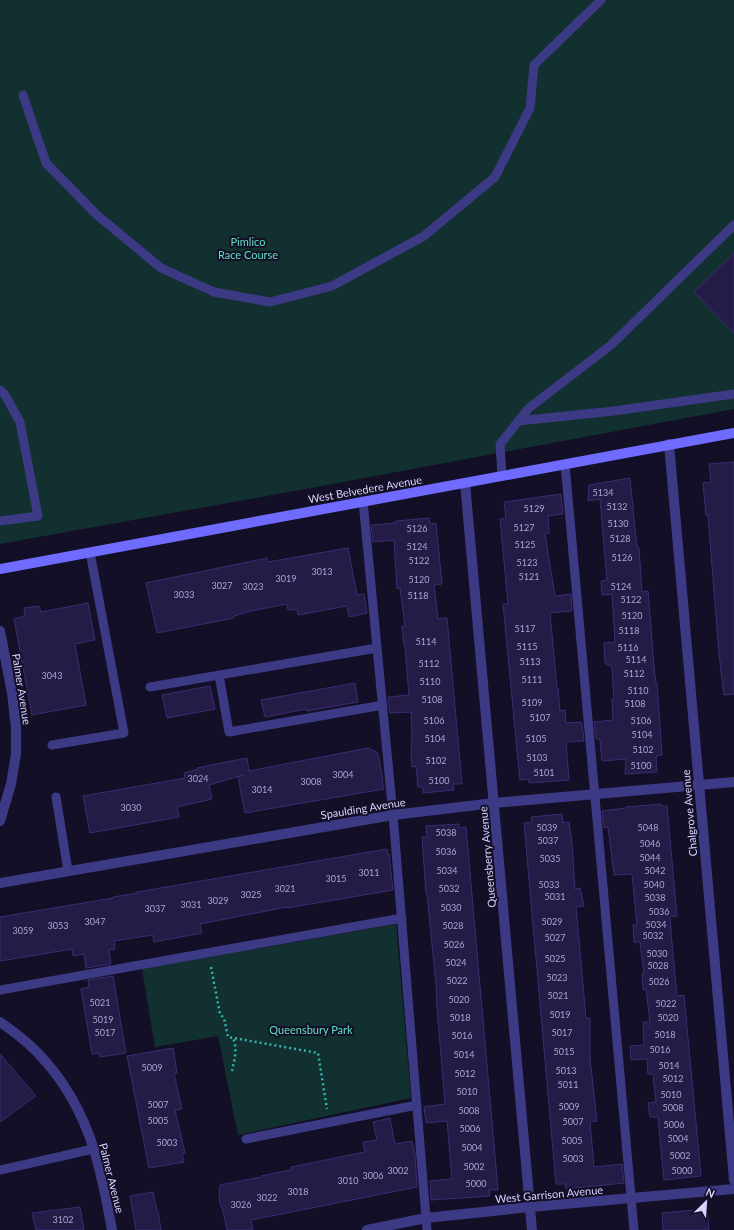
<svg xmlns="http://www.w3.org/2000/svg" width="734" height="1230" font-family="Lato,sans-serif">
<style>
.green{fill:#12302f}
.building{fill:#241b47;stroke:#3b2d73}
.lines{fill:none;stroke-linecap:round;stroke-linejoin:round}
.path{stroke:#2fb8b0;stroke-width:2.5;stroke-dasharray:2 3;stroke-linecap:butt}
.service{stroke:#3d3a85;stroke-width:9}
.minor{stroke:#3d3a85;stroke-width:10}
.secondary{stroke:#6f6bff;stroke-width:10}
.labels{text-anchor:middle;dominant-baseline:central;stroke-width:4;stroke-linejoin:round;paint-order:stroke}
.number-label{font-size:9px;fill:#aca6d1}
.park-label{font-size:11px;fill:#5fe0c0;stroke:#130f26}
.street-label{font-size:11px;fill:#d9d4ff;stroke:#130f26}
</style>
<rect width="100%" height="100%" fill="#130f26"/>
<!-- green -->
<path class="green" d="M 0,0 L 734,0 L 734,409 L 311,488 L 0,544 Z
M 396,924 L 411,1098 L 238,1135 L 218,1036 L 155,1047 L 142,969 Z"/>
<!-- building -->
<path class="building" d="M 734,253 L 734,333 L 694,292 Z
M 734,462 L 734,694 L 724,695 L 719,654 L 708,515 L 706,516 L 703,483 L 711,482 L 709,464 Z
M 630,478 L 637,548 L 639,548 L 642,592 L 648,591 L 654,666 L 656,683 L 657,683 L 662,755 L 656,756 L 657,772 L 625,774 L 626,759 L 602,761 L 600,740 L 599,739 L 596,739 L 594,722 L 613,720 L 612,699 L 614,699 L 612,667 L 605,663 L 604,643 L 615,642 L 612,594 L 602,595 L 601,581 L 607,580 L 600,499 L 588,501 L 589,485 Z
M 561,494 L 563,514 L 548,516 L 549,533 L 545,534 L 555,596 L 571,594 L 572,611 L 550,613 L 557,688 L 558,688 L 560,711 L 565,710 L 566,723 L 581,722 L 581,723 L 582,723 L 584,741 L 566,742 L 569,780 L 529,783 L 529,779 L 520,780 L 518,761 L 503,604 L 508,604 L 500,519 L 506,518 L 504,502 Z
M 429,518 L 430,524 L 436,523 L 442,584 L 434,585 L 438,619 L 447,618 L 462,784 L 453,784 L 454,790 L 423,793 L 423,787 L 418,787 L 416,766 L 412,767 L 411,755 L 412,733 L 411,712 L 390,713 L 388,697 L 409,695 L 405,647 L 404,646 L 402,626 L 405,626 L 400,588 L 397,589 L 394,540 L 373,542 L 371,525 L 396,523 L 396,521 Z
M 348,548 L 357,595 L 364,594 L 367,613 L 349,617 L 347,606 L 298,615 L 297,609 L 288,610 L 287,604 L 251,611 L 234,616 L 234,618 L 157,633 L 146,583 L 267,558 L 268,562 Z
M 88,603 L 95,640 L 75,644 L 86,705 L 32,715 L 14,619 L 25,616 L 24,608 L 39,606 L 41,612 Z
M 355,683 L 358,702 L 307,711 L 306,709 L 265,717 L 261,700 Z
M 210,686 L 215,709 L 167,718 L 162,695 Z
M 368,748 L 378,753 L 383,781 L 382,781 L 384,789 L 245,813 L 238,777 L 243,775 L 209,785 L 212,799 L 177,807 L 179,817 L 90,833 L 83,796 L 185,778 L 184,773 L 198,769 L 197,768 L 247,758 L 249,771 Z
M 661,804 L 661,806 L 667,806 L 677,916 L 670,917 L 672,943 L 677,996 L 684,995 L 701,1176 L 664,1180 L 658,1117 L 650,1117 L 648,1103 L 656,1102 L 653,1074 L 648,1074 L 647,1059 L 631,1060 L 630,1046 L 644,1045 L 643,1022 L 650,1022 L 646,989 L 643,990 L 642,974 L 644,974 L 640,942 L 634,942 L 633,925 L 637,925 L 632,874 L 614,875 L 608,827 L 604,828 L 602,811 L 626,808 L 626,807 Z
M 562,814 L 563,823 L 569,822 L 572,844 L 575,889 L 580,888 L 584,906 L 576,907 L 586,1018 L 590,1018 L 590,1058 L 597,1121 L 590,1122 L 594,1167 L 622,1164 L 624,1183 L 566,1189 L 565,1184 L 556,1184 L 524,823 L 532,822 L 531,817 Z
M 459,824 L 459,828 L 466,827 L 498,1190 L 489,1190 L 490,1196 L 431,1200 L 430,1181 L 452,1179 L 447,1121 L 426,1123 L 424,1107 L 445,1104 L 436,995 L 437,995 L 427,894 L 426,894 L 422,837 L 427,837 L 426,826 Z
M 387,849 L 388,855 L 389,854 L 393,890 L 287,908 L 287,907 L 200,924 L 202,933 L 154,942 L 153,935 L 114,941 L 115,949 L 109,950 L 111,964 L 86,968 L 84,954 L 73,956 L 72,949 L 0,961 L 0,917 L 113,898 L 113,897 L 138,893 L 137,892 Z
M 113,976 L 126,1053 L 100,1057 L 99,1053 L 92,1054 L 81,989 L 89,987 L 88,980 Z
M 173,1048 L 177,1073 L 174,1073 L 182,1109 L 175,1110 L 185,1153 L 182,1153 L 184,1162 L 149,1168 L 127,1056 Z
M 0,1054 L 36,1096 L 0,1122 Z
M 390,1118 L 395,1144 L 412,1141 L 415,1154 L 417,1187 L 251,1220 L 253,1230 L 227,1230 L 222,1206 L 221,1207 L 219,1199 L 220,1185 L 261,1177 L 261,1176 L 291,1170 L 291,1167 L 365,1152 L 363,1142 L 377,1140 L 373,1122 Z
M 153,1192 L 157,1211 L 158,1211 L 161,1230 L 136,1230 L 130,1196 Z
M 80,1207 L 84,1230 L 36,1230 L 32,1213 Z
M 707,1209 L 709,1230 L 663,1230 L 662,1213 Z"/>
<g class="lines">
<!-- path -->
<path class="path" d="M 211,967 L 220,1014 L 224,1018 L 228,1037 L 318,1053 L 327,1109
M 232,1071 C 234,1061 238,1049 233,1038"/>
<!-- service -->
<path class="service" d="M 23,95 L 46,163 L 97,215 L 161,268 L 214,292 L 270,302 L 332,286 L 424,236 L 495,177 L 530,108 L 534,65 L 601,0
M 0,390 L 5,395 L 20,422 L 38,516 L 0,521
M 518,421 L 614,411 L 734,394
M 565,464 L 634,1230
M 502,476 L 500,444 L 529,408 L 611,345 L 734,225
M 363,501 L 393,815 L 427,1230
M 219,675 L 229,732 L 383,705
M 150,687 L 377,648
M 52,745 L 124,733 L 90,552
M 56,797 L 68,871
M 0,990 L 402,918
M 246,1139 L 417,1105
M 0,1170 L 93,1149"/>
<!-- minor -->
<path class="minor" d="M 669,444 L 734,1180
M 465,483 L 532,1230
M 0,631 L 12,693 L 16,728 L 16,754 L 11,784 L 0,821
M 0,883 L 393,815 L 494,803 L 734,782
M 0,1022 C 16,1033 33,1046 46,1062 C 71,1090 89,1128 98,1164 C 104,1186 108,1208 112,1230
M 367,1230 L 426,1218 L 530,1207 L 734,1189"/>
<!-- secondary -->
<path class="secondary" d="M 0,569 L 734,433"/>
</g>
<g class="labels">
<!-- number labels -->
<g class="number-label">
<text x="603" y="492">5134</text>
<text x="617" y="506">5132</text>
<text x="534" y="508">5129</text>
<text x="618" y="523">5130</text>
<text x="524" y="527">5127</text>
<text x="417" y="528">5126</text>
<text x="620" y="538">5128</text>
<text x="525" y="544">5125</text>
<text x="417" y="546">5124</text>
<text x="622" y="557">5126</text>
<text x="419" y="560">5122</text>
<text x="527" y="562">5123</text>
<text x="322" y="571">3013</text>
<text x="529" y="576">5121</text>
<text x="286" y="578">3019</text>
<text x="419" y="579">5120</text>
<text x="222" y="585">3027</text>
<text x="253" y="586">3023</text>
<text x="621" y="586">5124</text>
<text x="184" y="594">3033</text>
<text x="418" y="595">5118</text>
<text x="631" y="599">5122</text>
<text x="632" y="615">5120</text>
<text x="525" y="628">5117</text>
<text x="629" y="630">5118</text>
<text x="426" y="641">5114</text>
<text x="527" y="646">5115</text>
<text x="628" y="647">5116</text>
<text x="636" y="659">5114</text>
<text x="530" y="661">5113</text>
<text x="429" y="663">5112</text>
<text x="634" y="673">5112</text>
<text x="52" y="675">3043</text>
<text x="532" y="679">5111</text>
<text x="430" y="681">5110</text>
<text x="638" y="690">5110</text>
<text x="432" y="699">5108</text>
<text x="532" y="702">5109</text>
<text x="635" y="703">5108</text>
<text x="540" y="717">5107</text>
<text x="434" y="720">5106</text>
<text x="641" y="720">5106</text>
<text x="642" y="734">5104</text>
<text x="435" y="738">5104</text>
<text x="536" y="738">5105</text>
<text x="643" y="749">5102</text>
<text x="537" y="757">5103</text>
<text x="436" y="760">5102</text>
<text x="641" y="765">5100</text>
<text x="544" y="772">5101</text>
<text x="343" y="774">3004</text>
<text x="198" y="778">3024</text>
<text x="439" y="780">5100</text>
<text x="311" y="781">3008</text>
<text x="262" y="789">3014</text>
<text x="131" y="807">3030</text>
<text x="547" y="827">5039</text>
<text x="648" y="827">5048</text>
<text x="446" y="832">5038</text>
<text x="548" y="840">5037</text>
<text x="650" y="843">5046</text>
<text x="446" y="851">5036</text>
<text x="650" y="857">5044</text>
<text x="550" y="858">5035</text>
<text x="447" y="870">5034</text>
<text x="655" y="870">5042</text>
<text x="369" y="872">3011</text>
<text x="336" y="878">3015</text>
<text x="549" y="884">5033</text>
<text x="654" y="884">5040</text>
<text x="285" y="888">3021</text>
<text x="449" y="888">5032</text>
<text x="251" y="894">3025</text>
<text x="555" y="896">5031</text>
<text x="655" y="897">5038</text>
<text x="218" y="900">3029</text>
<text x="191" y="904">3031</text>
<text x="451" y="907">5030</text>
<text x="155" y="908">3037</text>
<text x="659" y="911">5036</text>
<text x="95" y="921">3047</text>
<text x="552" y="921">5029</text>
<text x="656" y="924">5034</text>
<text x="58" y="925">3053</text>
<text x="453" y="925">5028</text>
<text x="23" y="930">3059</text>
<text x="653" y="935">5032</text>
<text x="555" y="937">5027</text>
<text x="454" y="944">5026</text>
<text x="657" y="953">5030</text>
<text x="555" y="958">5025</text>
<text x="456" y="962">5024</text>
<text x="658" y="965">5028</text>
<text x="557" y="977">5023</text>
<text x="457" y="980">5022</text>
<text x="659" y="981">5026</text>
<text x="558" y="995">5021</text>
<text x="459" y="999">5020</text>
<text x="100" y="1002">5021</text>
<text x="666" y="1003">5022</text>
<text x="560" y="1014">5019</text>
<text x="460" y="1017">5018</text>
<text x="668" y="1017">5020</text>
<text x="103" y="1019">5019</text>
<text x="105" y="1032">5017</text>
<text x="562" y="1032">5017</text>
<text x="665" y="1034">5018</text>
<text x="462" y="1035">5016</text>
<text x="660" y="1049">5016</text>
<text x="564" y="1051">5015</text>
<text x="464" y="1054">5014</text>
<text x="669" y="1065">5014</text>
<text x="152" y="1067">5009</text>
<text x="566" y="1070">5013</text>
<text x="465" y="1073">5012</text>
<text x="673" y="1078">5012</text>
<text x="568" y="1084">5011</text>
<text x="467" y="1091">5010</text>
<text x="671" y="1094">5010</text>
<text x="158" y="1104">5007</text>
<text x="569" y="1106">5009</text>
<text x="673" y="1107">5008</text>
<text x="469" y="1110">5008</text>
<text x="158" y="1120">5005</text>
<text x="573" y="1121">5007</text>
<text x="674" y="1124">5006</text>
<text x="470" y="1128">5006</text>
<text x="678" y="1138">5004</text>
<text x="572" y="1140">5005</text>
<text x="167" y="1142">5003</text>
<text x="472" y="1147">5004</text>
<text x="680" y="1155">5002</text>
<text x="573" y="1158">5003</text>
<text x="474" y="1166">5002</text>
<text x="398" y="1170">3002</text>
<text x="682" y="1170">5000</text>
<text x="373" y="1175">3006</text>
<text x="348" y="1180">3010</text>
<text x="476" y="1183">5000</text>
<text x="298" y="1191">3018</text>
<text x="267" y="1197">3022</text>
<text x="241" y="1204">3026</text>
<text x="63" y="1219">3102</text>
</g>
<!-- park labels -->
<g class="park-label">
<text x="248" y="241">Pimlico<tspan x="248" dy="13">Race Course</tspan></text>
<text x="311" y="1029">Queensbury Park</text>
</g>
<!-- street labels -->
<g class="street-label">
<text transform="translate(365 489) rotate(-10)">West Belvedere Avenue</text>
<text transform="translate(22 689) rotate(81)">Palmer Avenue</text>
<text transform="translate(363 808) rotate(-9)">Spaulding Avenue</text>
<text transform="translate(689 813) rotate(-95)">Chalgrove Avenue</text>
<text transform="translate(487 857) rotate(-95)">Queensberry Avenue</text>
<text transform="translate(112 1178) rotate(76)">Palmer Avenue</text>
<text transform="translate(549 1194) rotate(-5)">West Garrison Avenue</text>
</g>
</g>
<!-- north arrow -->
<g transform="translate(706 1202) rotate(25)" stroke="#130f26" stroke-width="3" paint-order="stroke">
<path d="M0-3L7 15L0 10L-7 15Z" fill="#d9d4ff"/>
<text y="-6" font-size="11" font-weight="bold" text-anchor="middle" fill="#d9d4ff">N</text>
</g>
</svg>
